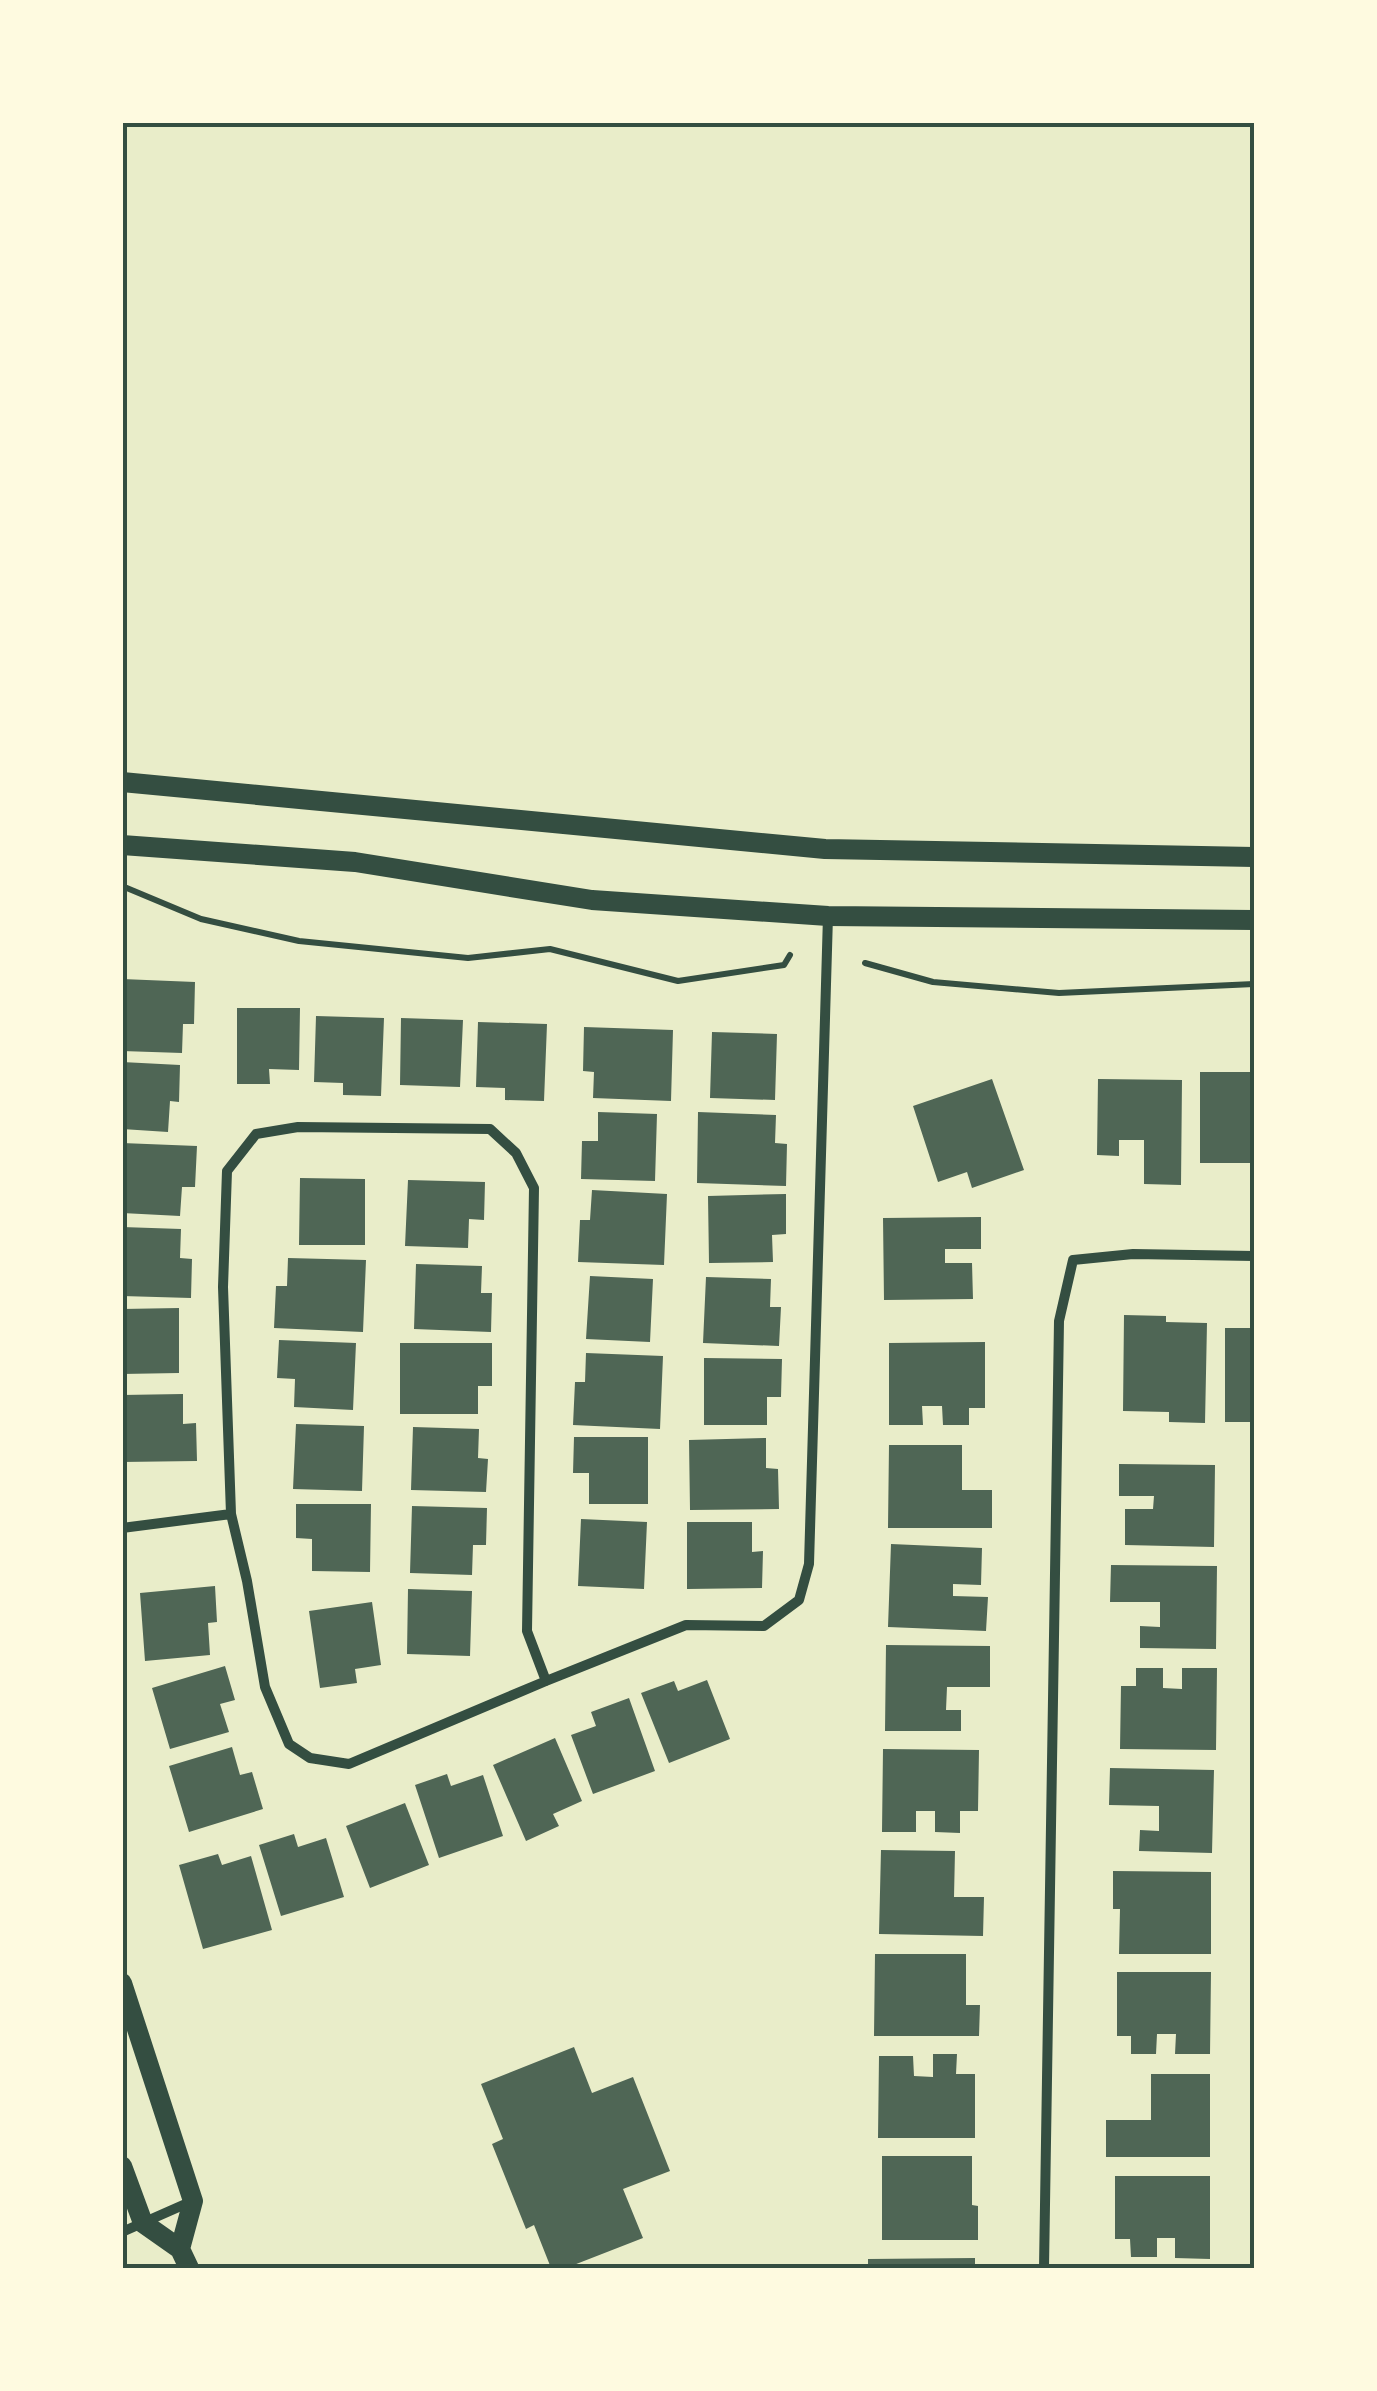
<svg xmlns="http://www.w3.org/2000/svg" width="1377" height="2391" font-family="'Noto Sans',sans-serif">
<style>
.building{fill:#4f6655}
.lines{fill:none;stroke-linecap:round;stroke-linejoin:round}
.path{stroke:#344e41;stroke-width:6}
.minor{stroke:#344e41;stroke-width:10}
.secondary{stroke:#344e41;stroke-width:20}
.neatline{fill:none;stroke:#344e41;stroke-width:4}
</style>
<rect width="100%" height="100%" fill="#e9edc9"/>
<!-- building -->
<path class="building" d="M 122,979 L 195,982 L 194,1024 L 183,1024 L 182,1053 L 122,1051 Z
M 237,1008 L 300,1008 L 299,1070 L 269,1069 L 270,1084 L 237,1084 Z
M 316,1016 L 384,1018 L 381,1096 L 343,1095 L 343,1083 L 314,1082 Z
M 401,1018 L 463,1020 L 460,1087 L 400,1085 Z
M 478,1022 L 547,1024 L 544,1101 L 505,1100 L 505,1088 L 476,1087 Z
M 584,1027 L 673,1030 L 671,1101 L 593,1098 L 594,1072 L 583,1071 Z
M 712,1032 L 777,1034 L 775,1100 L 710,1098 Z
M 122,1062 L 180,1065 L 179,1102 L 170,1101 L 168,1132 L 122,1129 Z
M 1200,1072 L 1254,1072 L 1254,1196 L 1250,1196 L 1250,1163 L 1200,1163 Z
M 992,1079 L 1024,1170 L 972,1188 L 967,1172 L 938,1182 L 913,1106 Z
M 1098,1079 L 1182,1080 L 1181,1185 L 1144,1184 L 1144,1140 L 1119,1140 L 1119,1156 L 1097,1155 Z
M 598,1112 L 657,1114 L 655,1181 L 581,1179 L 582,1141 L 598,1141 Z
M 698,1112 L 776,1115 L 775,1143 L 787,1144 L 786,1186 L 697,1183 Z
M 122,1143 L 197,1146 L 195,1187 L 182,1187 L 180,1216 L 122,1213 Z
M 300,1178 L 365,1179 L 365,1245 L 299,1245 Z
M 408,1180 L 485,1182 L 484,1220 L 469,1219 L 468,1248 L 405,1246 Z
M 592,1190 L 667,1194 L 664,1265 L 578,1262 L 580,1220 L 590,1220 Z
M 786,1194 L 786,1234 L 772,1235 L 773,1262 L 709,1263 L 708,1196 Z
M 981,1217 L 981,1249 L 945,1249 L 945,1263 L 972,1263 L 973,1299 L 884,1300 L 883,1218 Z
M 122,1227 L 181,1229 L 180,1258 L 192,1259 L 191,1298 L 122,1296 Z
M 288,1258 L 366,1260 L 363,1332 L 274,1328 L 276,1286 L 287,1286 Z
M 416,1264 L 482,1266 L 481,1293 L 492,1293 L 491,1332 L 414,1329 Z
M 590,1276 L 653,1279 L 650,1342 L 586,1339 Z
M 706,1277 L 771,1279 L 770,1307 L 781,1307 L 779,1346 L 703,1343 Z
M 179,1308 L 179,1373 L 122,1374 L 122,1309 Z
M 1124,1315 L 1166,1316 L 1166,1322 L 1207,1323 L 1205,1423 L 1169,1422 L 1169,1412 L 1123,1411 Z
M 1225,1328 L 1254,1328 L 1254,1422 L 1225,1422 Z
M 279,1340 L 356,1343 L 353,1410 L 294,1407 L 295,1379 L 277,1378 Z
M 985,1342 L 985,1408 L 969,1408 L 969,1425 L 943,1425 L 942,1406 L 922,1406 L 923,1425 L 889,1425 L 889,1343 Z
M 400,1343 L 492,1343 L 492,1386 L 478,1386 L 478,1414 L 400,1414 Z
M 586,1353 L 663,1356 L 660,1429 L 573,1425 L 575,1382 L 585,1382 Z
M 704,1358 L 782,1359 L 781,1397 L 767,1397 L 767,1425 L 704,1425 Z
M 183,1394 L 183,1424 L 196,1423 L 197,1461 L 122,1462 L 122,1395 Z
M 296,1424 L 364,1426 L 362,1491 L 293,1489 Z
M 413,1427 L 479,1429 L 478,1458 L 488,1459 L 486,1492 L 411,1490 Z
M 574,1437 L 648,1437 L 648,1504 L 589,1504 L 589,1473 L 573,1473 Z
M 766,1438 L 766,1468 L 778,1469 L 779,1509 L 690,1510 L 689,1440 Z
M 889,1445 L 962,1445 L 962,1490 L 992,1490 L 992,1528 L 888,1528 Z
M 1119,1464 L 1215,1465 L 1214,1547 L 1125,1545 L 1125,1509 L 1153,1509 L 1154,1496 L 1119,1496 Z
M 296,1504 L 371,1504 L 370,1572 L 312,1571 L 312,1539 L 296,1538 Z
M 412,1506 L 487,1508 L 486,1545 L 473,1545 L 472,1575 L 410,1573 Z
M 581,1519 L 647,1522 L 644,1589 L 578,1586 Z
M 687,1522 L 752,1522 L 752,1552 L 763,1551 L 762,1588 L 687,1589 Z
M 891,1544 L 982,1548 L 981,1585 L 953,1584 L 953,1596 L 988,1597 L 986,1631 L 888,1627 Z
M 1111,1565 L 1217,1566 L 1216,1649 L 1140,1648 L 1140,1626 L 1160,1627 L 1160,1602 L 1110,1602 Z
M 215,1586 L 217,1622 L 208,1623 L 210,1655 L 145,1661 L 140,1593 Z
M 408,1589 L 472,1591 L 470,1656 L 407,1654 Z
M 372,1602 L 381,1665 L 355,1669 L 357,1683 L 320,1688 L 309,1611 Z
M 886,1645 L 990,1646 L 990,1687 L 947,1687 L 946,1710 L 961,1710 L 961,1731 L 885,1731 Z
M 225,1666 L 235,1700 L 220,1704 L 229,1732 L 170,1749 L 152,1688 Z
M 1136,1668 L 1163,1668 L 1163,1688 L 1182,1689 L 1182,1668 L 1217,1668 L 1216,1750 L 1120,1749 L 1121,1686 L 1136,1686 Z
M 707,1680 L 730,1739 L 669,1763 L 641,1693 L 674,1681 L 678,1691 Z
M 629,1698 L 655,1771 L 593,1794 L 571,1735 L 596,1726 L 591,1712 Z
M 555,1738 L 582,1801 L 553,1814 L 559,1826 L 526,1841 L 493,1765 Z
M 232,1747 L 240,1775 L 252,1772 L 263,1809 L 189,1832 L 169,1766 Z
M 883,1749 L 979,1750 L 978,1811 L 960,1811 L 960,1833 L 935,1832 L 935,1811 L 916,1811 L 916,1832 L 882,1832 Z
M 1110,1768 L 1214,1770 L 1212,1853 L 1139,1851 L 1140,1830 L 1159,1831 L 1159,1806 L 1109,1805 Z
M 447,1774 L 451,1786 L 483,1775 L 503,1836 L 439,1858 L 415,1785 Z
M 405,1803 L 429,1865 L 370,1888 L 346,1826 Z
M 294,1834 L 298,1847 L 326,1838 L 344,1897 L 281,1916 L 259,1845 Z
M 881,1850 L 955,1851 L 954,1897 L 984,1897 L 983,1936 L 879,1934 Z
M 218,1854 L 222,1865 L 251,1856 L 272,1930 L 203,1949 L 179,1865 Z
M 1113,1871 L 1211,1872 L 1211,1954 L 1119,1954 L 1120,1909 L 1113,1909 Z
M 875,1954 L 966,1954 L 966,2005 L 980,2005 L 979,2036 L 874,2036 Z
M 1117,1972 L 1211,1972 L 1210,2054 L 1175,2054 L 1176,2034 L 1157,2034 L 1156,2054 L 1131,2054 L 1131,2036 L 1117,2036 Z
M 574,2047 L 592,2093 L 633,2077 L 670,2171 L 623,2189 L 643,2238 L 566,2268 L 551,2268 L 534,2225 L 526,2229 L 492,2144 L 503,2139 L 481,2084 Z
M 933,2054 L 957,2054 L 956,2074 L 975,2074 L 975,2138 L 878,2138 L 879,2056 L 913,2056 L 914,2076 L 933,2077 Z
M 1151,2074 L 1210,2074 L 1210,2157 L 1106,2157 L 1106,2120 L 1151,2120 Z
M 882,2156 L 972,2156 L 972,2205 L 978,2206 L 978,2240 L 882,2240 Z
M 1115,2176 L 1210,2176 L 1210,2259 L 1175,2258 L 1175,2238 L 1157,2238 L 1157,2257 L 1131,2257 L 1130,2239 L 1115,2239 Z
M 975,2258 L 975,2268 L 868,2268 L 868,2259 Z"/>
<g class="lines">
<!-- path -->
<path class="path" d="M 122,886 L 201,919 L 299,941 L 468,958 L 550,949 L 678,981 L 784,965 L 790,955
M 865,963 L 933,982 L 1059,993 L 1254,984"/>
<!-- minor -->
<path class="minor" d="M 122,1528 L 231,1514
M 546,1681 L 527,1631 L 534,1188 L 516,1153 L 490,1129 L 298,1127 L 256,1134 L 227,1171 L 223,1287 L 231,1514 L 247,1581 L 265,1687 L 289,1744 L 310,1758 L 349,1764 L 546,1681 L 686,1625 L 764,1626 L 799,1600 L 809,1564 L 828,916
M 122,2232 L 190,2202
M 1044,2268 L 1059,1321 L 1073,1260 L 1133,1254 L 1254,1256"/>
<!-- secondary -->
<path class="secondary" d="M 122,782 L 825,849 L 1254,857
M 122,845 L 355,862 L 592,900 L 828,916 L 1254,920
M 122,1983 L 193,2201 L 180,2249
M 122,2166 L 143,2223 L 180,2249 L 189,2268"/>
</g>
<!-- border -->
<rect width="1377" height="2391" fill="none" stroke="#fefae0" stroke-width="250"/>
<rect x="125" y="125" width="1127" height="2141" class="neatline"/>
</svg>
